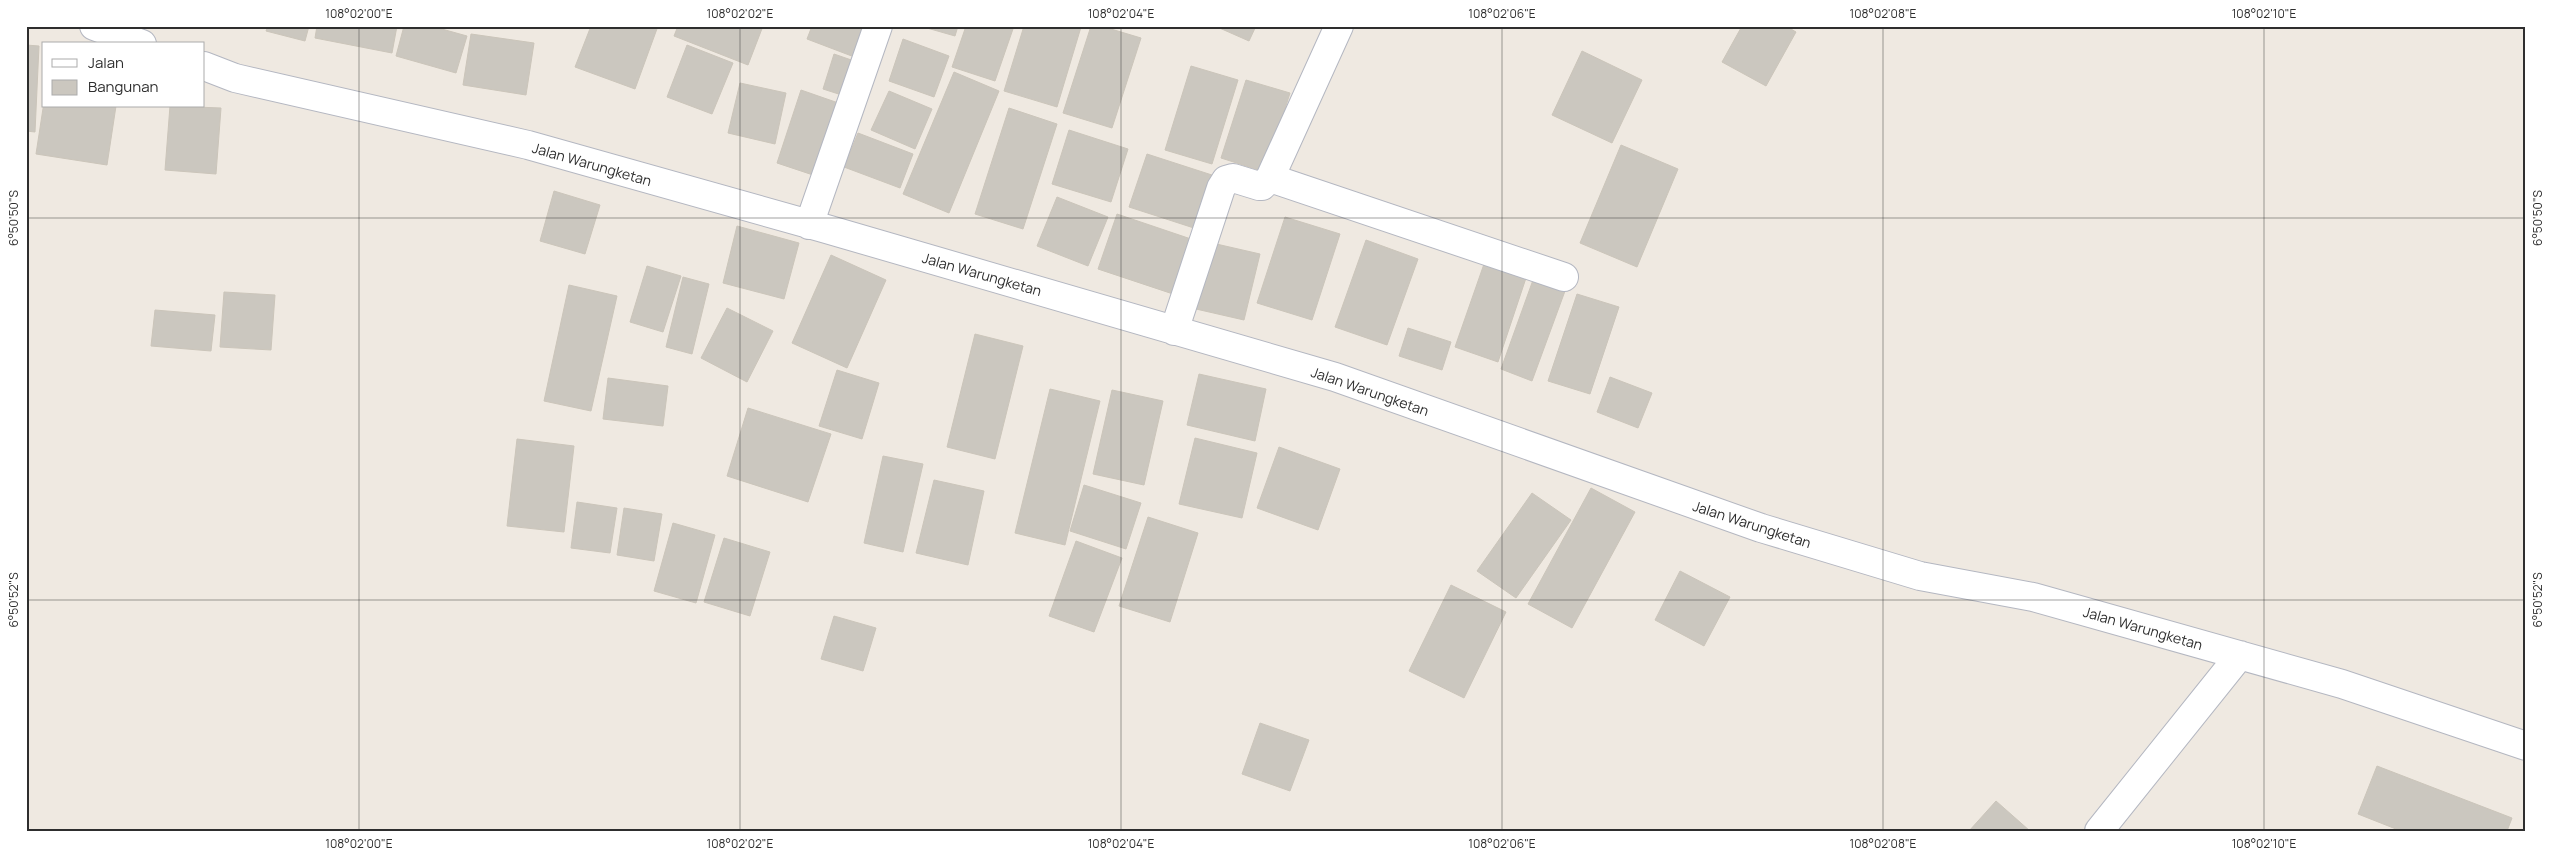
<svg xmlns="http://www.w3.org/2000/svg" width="2552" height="857" font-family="Manrope,sans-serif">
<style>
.building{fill:#cbc7bf;stroke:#cbc5ba}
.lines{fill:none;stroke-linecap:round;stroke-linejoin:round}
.street-casing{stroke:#b4b7c1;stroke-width:30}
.street{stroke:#fff;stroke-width:28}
.ticks{fill:none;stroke:#2e2e2e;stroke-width:1;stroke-opacity:0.45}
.labels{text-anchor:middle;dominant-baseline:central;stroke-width:4;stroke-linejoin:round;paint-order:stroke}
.street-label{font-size:14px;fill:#2e2e2e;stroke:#fff}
.neatline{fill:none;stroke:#2e2e2e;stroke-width:2}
.ticks-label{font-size:12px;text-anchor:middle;fill:#2e2e2e}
</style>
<rect width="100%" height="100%" fill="#efe9e1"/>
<!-- building -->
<path class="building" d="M 268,26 L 309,26 L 305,41 L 266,31 Z
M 317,26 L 397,26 L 392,53 L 315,38 Z
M 404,26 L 431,26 L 467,36 L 456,73 L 396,56 Z
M 591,26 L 658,26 L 635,89 L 575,67 Z
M 678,26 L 763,26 L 748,65 L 674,36 Z
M 812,26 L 869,26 L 857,58 L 807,39 Z
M 920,26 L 958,26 L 955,36 Z
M 966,26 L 1014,26 L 995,81 L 952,67 Z
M 1024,26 L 1081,27 L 1057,107 L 1004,91 Z
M 1091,26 L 1101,26 L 1141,38 L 1112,128 L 1063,113 Z
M 1215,26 L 1256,26 L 1249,41 Z
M 1742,26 L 1786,26 L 1796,32 L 1766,86 L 1722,62 Z
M 471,34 L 534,43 L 526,95 L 463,85 Z
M 903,39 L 949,56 L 934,97 L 889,81 Z
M 26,45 L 39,46 L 35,132 L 26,131 Z
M 687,45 L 733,63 L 712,114 L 667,97 Z
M 1582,51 L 1642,80 L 1612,143 L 1552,115 Z
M 834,54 L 860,63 L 848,97 L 823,89 Z
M 1191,66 L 1238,80 L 1212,164 L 1165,150 Z
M 954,72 L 999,91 L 949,213 L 903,194 Z
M 1246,80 L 1290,93 L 1265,172 L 1221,158 Z
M 740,83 L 786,93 L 775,144 L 728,133 Z
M 801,90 L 847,106 L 822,178 L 777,163 Z
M 889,91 L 932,109 L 915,149 L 871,130 Z
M 44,102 L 44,106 L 116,106 L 107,165 L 36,154 Z
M 170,106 L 221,108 L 216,174 L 165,170 Z
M 1009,108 L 1057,124 L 1023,229 L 975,214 Z
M 1069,130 L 1128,149 L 1111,202 L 1052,184 Z
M 858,133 L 913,154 L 900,188 L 844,167 Z
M 1621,145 L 1678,169 L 1637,267 L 1580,243 Z
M 1147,154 L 1215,176 L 1197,229 L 1129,207 Z
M 554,191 L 600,205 L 585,254 L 540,241 Z
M 1057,197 L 1108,217 L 1088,266 L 1037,246 Z
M 1117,214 L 1191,239 L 1173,294 L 1098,269 Z
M 1285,217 L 1340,234 L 1312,320 L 1257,303 Z
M 737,226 L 799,243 L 784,299 L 723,283 Z
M 1366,240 L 1418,259 L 1387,345 L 1335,327 Z
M 1212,243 L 1260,254 L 1244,320 L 1196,309 Z
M 831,255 L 886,280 L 847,368 L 792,343 Z
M 1484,264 L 1526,278 L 1498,362 L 1455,347 Z
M 647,266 L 681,276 L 663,332 L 630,322 Z
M 683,277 L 709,284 L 692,354 L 666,347 Z
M 1533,280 L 1565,291 L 1532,381 L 1501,369 Z
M 569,285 L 617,296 L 591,411 L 544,401 Z
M 224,292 L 275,295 L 271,350 L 220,347 Z
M 1577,294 L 1619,307 L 1590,394 L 1548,381 Z
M 727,308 L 773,331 L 747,382 L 701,358 Z
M 155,310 L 215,315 L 211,351 L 151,346 Z
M 1408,328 L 1451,342 L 1442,370 L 1399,356 Z
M 975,334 L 1023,346 L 995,459 L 947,447 Z
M 837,370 L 879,383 L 862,439 L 819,426 Z
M 1199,374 L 1266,389 L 1255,441 L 1187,425 Z
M 1610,377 L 1652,393 L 1638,428 L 1597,412 Z
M 608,378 L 668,386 L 663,426 L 603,419 Z
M 1050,389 L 1100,401 L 1065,545 L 1015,533 Z
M 1112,390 L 1163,401 L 1144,485 L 1093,474 Z
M 748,408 L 831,434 L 808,502 L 727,476 Z
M 1195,438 L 1257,453 L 1242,518 L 1179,504 Z
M 517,439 L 574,446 L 564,532 L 507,526 Z
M 1279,447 L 1340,469 L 1318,530 L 1257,508 Z
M 883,456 L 923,464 L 903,552 L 864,543 Z
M 934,480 L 984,491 L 968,565 L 916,553 Z
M 1084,485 L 1141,503 L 1126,549 L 1070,531 Z
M 1591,488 L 1635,512 L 1572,628 L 1528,604 Z
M 1532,493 L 1571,520 L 1516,598 L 1477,571 Z
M 577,502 L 617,508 L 610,553 L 571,548 Z
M 624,508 L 662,514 L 654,561 L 617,555 Z
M 1148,517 L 1198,533 L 1170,622 L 1119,606 Z
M 673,523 L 715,535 L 696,603 L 654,591 Z
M 724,538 L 770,552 L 750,616 L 704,602 Z
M 1076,541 L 1122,558 L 1094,632 L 1049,616 Z
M 1680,571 L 1730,597 L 1704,646 L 1655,620 Z
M 1451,585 L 1506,612 L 1464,698 L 1409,671 Z
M 834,616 L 876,628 L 863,671 L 821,659 Z
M 1260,723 L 1309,740 L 1290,791 L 1242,774 Z
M 2377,766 L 2512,818 L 2507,831 L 2401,831 L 2358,814 Z
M 1996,801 L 2030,831 L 1969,831 Z"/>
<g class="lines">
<defs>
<path id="street" d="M 94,26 L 142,44
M 204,66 L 235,78 L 528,145 L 823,228 L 1335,377 L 1761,528 L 1920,576 L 2033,597 L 2342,684 L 2526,746
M 1270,178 L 1564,277
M 809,225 L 878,26
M 1174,331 L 1221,188 L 1226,180 L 1233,178 L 1259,186 L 1262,186 L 1270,178 L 1339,26
M 2099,831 L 2240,655"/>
</defs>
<!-- street casing -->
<use href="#street" class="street-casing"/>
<!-- street -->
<use href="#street" class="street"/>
</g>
<!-- ticks -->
<path class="ticks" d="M 359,26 L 359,831M 740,26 L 740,831M 1121,26 L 1121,831M 1502,26 L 1502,831M 1883,26 L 1883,831M 2264,26 L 2264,831M 26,218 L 2526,218M 26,600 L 2526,600"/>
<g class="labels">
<!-- street labels -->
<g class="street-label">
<text transform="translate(592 164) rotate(16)">Jalan Warungketan</text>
<text transform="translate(982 274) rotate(16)">Jalan Warungketan</text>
<text transform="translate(1370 391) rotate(19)">Jalan Warungketan</text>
<text transform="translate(1752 524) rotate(18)">Jalan Warungketan</text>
<text transform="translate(2143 628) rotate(16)">Jalan Warungketan</text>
</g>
</g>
<!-- border -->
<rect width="2552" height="857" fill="none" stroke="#ffffff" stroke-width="55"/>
<!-- legend -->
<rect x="42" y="42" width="162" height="65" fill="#ffffff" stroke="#ababab"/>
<rect x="52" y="59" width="25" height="8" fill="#ffffff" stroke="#ababab"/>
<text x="88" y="68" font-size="15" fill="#2e2e2e">Jalan</text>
<rect x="52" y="80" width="25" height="15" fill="#cbc7bf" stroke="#ababab"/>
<text x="88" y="92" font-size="15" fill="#2e2e2e">Bangunan</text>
<rect x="28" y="28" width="2496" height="802" class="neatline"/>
<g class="ticks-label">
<text x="359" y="18">108°02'00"E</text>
<text x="740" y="18">108°02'02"E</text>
<text x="1121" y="18">108°02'04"E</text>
<text x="1502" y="18">108°02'06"E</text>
<text x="1883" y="18">108°02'08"E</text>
<text x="2264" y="18">108°02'10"E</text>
<text transform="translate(14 218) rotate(-90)" y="4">6°50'50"S</text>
<text transform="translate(2538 218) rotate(-90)" y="4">6°50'50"S</text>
<text transform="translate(14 600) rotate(-90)" y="4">6°50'52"S</text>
<text transform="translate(2538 600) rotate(-90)" y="4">6°50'52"S</text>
<text x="359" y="848">108°02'00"E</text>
<text x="740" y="848">108°02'02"E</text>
<text x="1121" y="848">108°02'04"E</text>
<text x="1502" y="848">108°02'06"E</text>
<text x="1883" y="848">108°02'08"E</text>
<text x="2264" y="848">108°02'10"E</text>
</g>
</svg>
